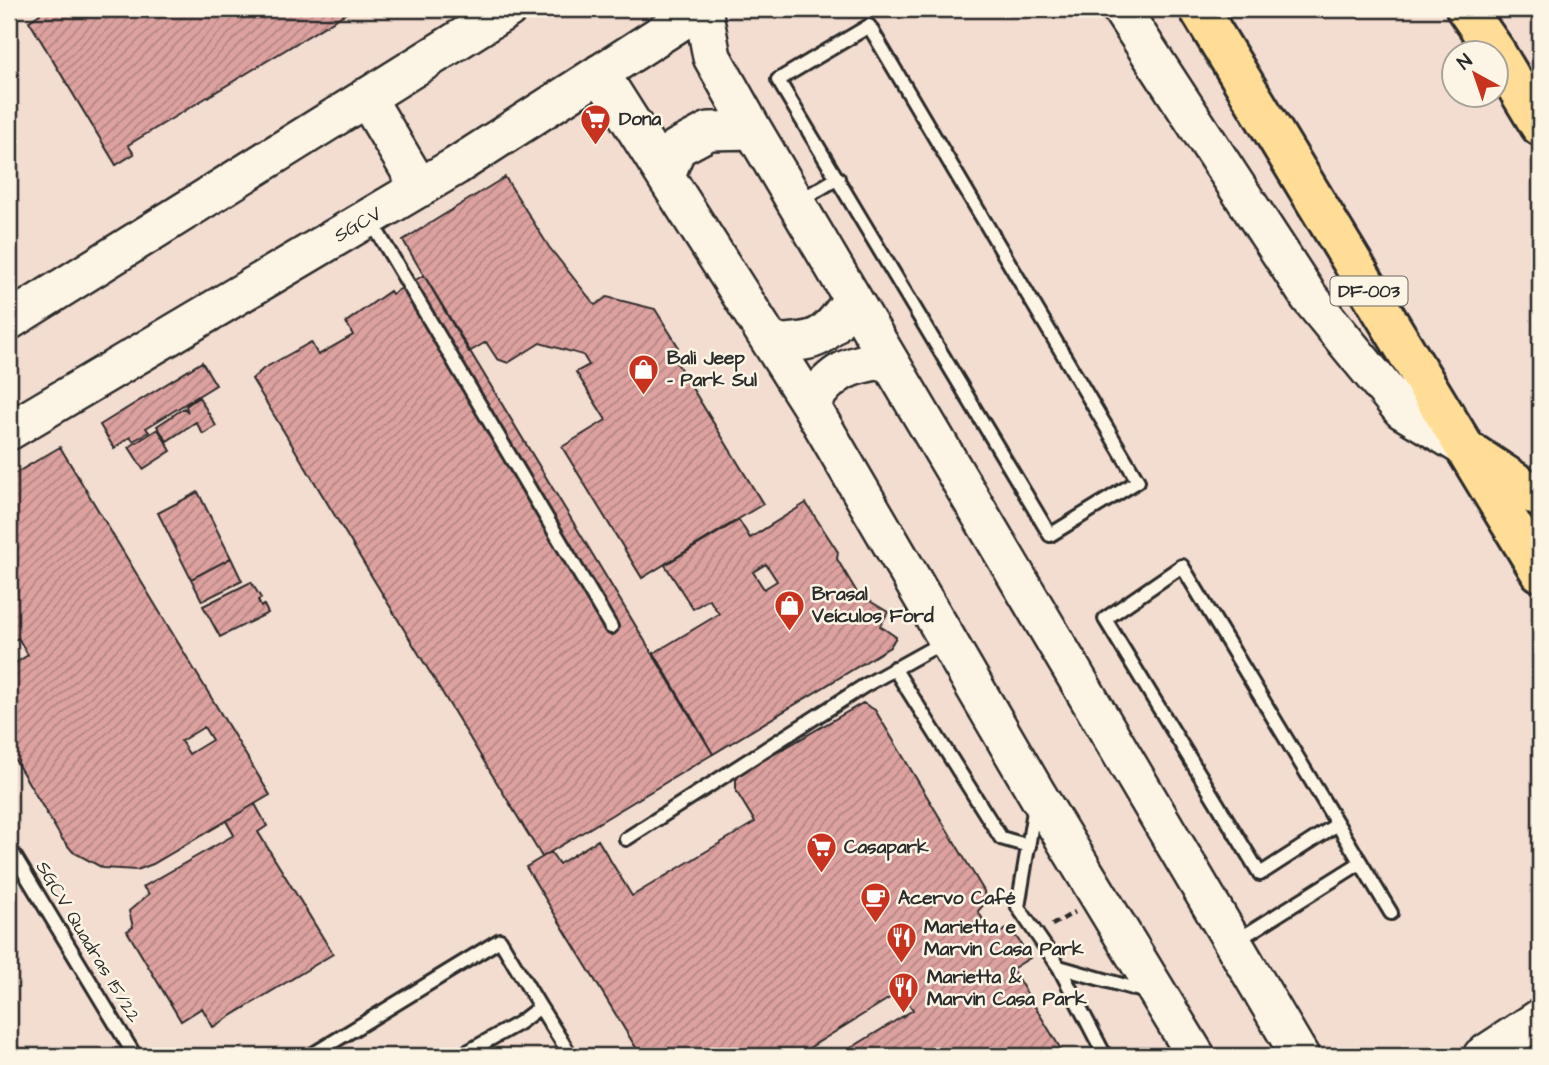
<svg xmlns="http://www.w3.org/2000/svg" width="1549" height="1065" font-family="'Architects Daughter',sans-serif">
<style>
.building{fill:url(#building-hatch);stroke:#2b2b2b;stroke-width:2;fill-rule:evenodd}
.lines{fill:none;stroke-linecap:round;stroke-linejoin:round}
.lane-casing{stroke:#2b2b2b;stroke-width:18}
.secondary-casing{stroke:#2b2b2b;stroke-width:42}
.highway-casing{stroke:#2b2b2b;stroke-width:44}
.path{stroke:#2b2b2b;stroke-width:4.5;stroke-dasharray:7 5;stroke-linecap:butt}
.lane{stroke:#fcf5e5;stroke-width:12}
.secondary{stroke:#fcf5e5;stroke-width:37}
.highway{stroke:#ffdd96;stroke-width:38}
.labels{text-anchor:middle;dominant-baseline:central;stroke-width:5;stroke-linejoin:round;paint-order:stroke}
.shield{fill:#fcf5e5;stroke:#6a6863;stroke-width:2}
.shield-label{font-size:18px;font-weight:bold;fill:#2b2b2b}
.poi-label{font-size:19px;font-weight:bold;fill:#2b2b2b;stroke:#fcf5e5;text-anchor:start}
.street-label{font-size:19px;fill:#2b2b2b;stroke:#fcf5e5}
</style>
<defs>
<pattern id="building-hatch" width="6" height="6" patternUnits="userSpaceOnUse" patternTransform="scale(1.75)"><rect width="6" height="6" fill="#dda2a0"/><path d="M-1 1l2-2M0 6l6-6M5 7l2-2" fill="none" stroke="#b38483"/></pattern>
</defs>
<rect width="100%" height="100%" fill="#f3dcd0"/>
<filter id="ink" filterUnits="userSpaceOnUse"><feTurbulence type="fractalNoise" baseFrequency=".0143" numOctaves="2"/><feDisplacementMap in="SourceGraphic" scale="14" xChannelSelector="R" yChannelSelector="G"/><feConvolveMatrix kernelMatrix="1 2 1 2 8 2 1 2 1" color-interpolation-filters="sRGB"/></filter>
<g filter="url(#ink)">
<!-- building -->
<path class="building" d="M 37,9 L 353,9 L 128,145 L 134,154 L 116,165 L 29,21 L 40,14 Z
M 505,177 L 549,247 L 595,305 L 607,297 L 655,309 L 678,346 L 675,360 L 763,504 L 642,578 L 562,447 L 606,420 L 576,372 L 589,365 L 583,355 L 540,343 L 508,363 L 497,359 L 486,342 L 469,352 L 403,240 Z
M 424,275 L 713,754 L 542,857 L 252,379 L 263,369 L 311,342 L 318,355 L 353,335 L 346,322 L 390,291 L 392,294 Z
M 202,362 L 216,385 L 146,428 L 149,432 L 133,441 L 130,437 L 114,448 L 100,425 Z
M 199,397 L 216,426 L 203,434 L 196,422 L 167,441 L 157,426 L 184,408 L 188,413 L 186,406 Z
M 158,429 L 171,451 L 143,469 L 129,447 Z
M 60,447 L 270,795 L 153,864 L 137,870 L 103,868 L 73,852 L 62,839 L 9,750 L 9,667 L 28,655 L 18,638 L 9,644 L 9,477 ZM 204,727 L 212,740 L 189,754 L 181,741 Z
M 198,492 L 231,558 L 191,579 L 158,513 Z
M 806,503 L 838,552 L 837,559 L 858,594 L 888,612 L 880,626 L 896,637 L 890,647 L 713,754 L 654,653 L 719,614 L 709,599 L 693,609 L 665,565 L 739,520 L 750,538 ZM 766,564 L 777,581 L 764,589 L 753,572 Z
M 231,558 L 242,581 L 202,601 L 191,579 Z
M 251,582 L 261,598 L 258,600 L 261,607 L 264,605 L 268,613 L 220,637 L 203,606 Z
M 863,703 L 875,710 L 984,891 L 985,903 L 978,911 L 993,937 L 1010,927 L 1030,958 L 1012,969 L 1065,1056 L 838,1056 L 913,1010 L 901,991 L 796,1056 L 641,1056 L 526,867 L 551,852 L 559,864 L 598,840 L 632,896 L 755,822 L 736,791 L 736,780 L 740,774 Z
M 255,804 L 267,826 L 258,832 L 333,954 L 213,1027 L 202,1008 L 181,1021 L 127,931 L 133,927 L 129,911 L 149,894 L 143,887 L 234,835 L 226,821 Z"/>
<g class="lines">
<defs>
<path id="lane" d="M 869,26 L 1138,481 L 1050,535 L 778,80 Z
M 799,201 L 838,178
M 371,221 L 611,627
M 894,668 L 1001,838 L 1029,846
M 1035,805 L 1018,907 L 1059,967 L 1105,1056
M 1336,825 L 1260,874 L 1105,619 L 1182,566 L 1391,913
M 626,839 L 864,686 L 945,641
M 9,847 L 135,1056
M 1236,941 L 1360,863
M 1059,967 L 1150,993
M 540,1007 L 571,1056
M 9,1048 L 14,1056
M 310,1056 L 500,940 L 540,1007 L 519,1023 L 460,1056"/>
<path id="secondary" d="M 703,9 L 712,57 L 753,130 L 1300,1056
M 1121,9 L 1309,297 L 1402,410 L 1462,446
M 600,73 L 810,404 L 1037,794 L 1196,1056
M 366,97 L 420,188
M 666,175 L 677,148 L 709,131 L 753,130
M 9,321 L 508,9
M 773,343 C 821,343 825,337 853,299
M 810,404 C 833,370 849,365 888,359
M 9,431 L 456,166 L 700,9
M 1482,1056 L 1540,1018"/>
<path id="highway" d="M 1199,9 L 1540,572
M 1466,9 L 1496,52
M 1496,53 L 1540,126
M 1475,455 L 1540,498"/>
</defs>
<!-- lane casing -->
<use href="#lane" class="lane-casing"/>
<!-- secondary casing -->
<use href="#secondary" class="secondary-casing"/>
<!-- highway casing -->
<use href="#highway" class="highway-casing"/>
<!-- path -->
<path class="path" d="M 1052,925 L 1075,912"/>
<!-- lane -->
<use href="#lane" class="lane"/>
<!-- secondary -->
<use href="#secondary" class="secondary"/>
<!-- highway -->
<use href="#highway" class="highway"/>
</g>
</g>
<!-- icons -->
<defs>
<symbol id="supermarket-pin" viewBox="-11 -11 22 30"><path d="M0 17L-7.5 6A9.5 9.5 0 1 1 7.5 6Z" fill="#c8321e" stroke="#fcf5e5"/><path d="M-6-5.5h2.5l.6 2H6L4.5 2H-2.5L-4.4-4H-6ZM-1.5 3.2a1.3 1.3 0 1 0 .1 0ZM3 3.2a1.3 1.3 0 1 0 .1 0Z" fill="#fff"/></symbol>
<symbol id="shop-pin" viewBox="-11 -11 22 30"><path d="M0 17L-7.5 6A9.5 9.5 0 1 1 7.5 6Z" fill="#c8321e" stroke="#fcf5e5"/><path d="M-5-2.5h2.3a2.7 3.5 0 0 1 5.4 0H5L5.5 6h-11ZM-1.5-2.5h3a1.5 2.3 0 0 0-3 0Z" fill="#fff"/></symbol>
<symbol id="cafe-pin" viewBox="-11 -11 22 30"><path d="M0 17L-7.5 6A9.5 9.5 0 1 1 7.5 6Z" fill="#c8321e" stroke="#fcf5e5"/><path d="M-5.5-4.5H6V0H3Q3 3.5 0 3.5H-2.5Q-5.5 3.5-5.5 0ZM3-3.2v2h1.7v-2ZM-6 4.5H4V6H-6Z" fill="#fff"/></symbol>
<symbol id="restaurant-pin" viewBox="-11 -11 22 30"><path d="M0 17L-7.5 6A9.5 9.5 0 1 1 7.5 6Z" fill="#c8321e" stroke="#fcf5e5"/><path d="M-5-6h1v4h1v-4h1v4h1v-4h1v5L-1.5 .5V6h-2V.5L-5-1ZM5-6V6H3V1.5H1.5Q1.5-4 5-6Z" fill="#fff"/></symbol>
</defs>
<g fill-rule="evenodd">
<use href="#supermarket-pin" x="578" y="102" width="35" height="47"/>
<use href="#shop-pin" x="626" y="352" width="35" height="47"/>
<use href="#shop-pin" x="772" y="588" width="35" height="47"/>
<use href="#supermarket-pin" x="804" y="830" width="35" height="47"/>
<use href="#cafe-pin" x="858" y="880" width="35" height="47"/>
<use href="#restaurant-pin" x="884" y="920" width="35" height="47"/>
<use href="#restaurant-pin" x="886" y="970" width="35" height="47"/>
</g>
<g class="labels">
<!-- shield labels -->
<rect class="shield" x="1330.5" y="276.5" width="77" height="29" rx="5"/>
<g class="shield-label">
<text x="1369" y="291">DF-003</text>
</g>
<!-- poi labels -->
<g class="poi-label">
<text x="619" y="119">Dona</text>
<text x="667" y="358">Bali Jeep<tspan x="667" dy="22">- Park Sul</tspan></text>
<text x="812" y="594">Brasal<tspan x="812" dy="22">Veículos Ford</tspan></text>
<text x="844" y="847">Casapark</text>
<text x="898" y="898">Acervo Café</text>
<text x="924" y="927">Marietta e<tspan x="924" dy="22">Marvin Casa Park</tspan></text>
<text x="927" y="977">Marietta &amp;<tspan x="927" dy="22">Marvin Casa Park</tspan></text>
</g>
<!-- street labels -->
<g class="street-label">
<text transform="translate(358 225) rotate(-30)">SGCV</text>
<text transform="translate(88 942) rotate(59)">SGCV Quadras 15/22</text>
</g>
</g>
<!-- margin -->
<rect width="1549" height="1065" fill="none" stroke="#fcf5e5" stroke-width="35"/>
<rect x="18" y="18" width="1514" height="1030" fill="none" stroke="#2b2b2b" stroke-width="2.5" filter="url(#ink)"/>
<!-- north arrow -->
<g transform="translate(1475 74) rotate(320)"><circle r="33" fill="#fcf5e5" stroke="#a8a49b" stroke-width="2"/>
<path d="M0-5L12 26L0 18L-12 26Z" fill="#c8321e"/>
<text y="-10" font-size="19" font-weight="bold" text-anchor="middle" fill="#2b2b2b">N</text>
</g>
</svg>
